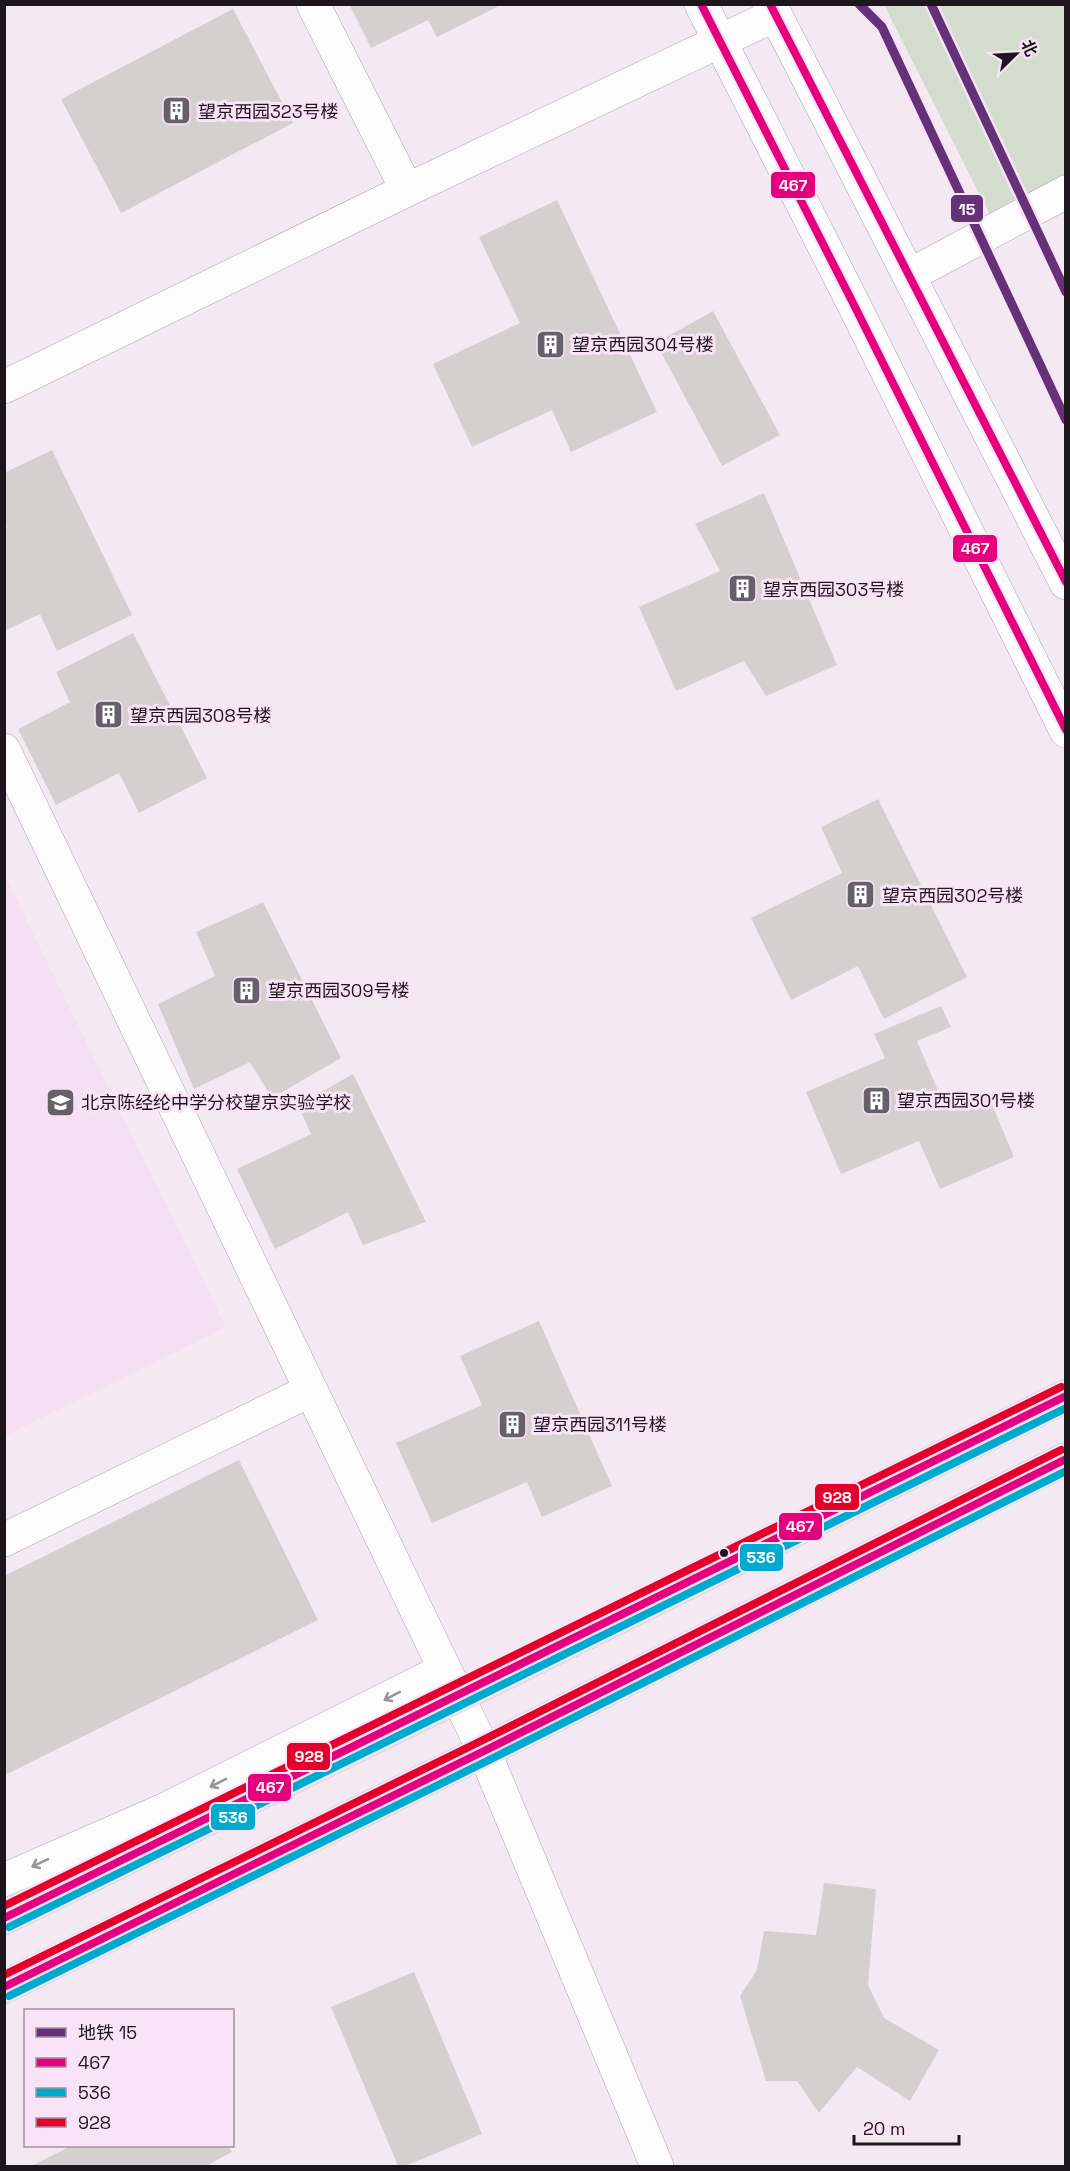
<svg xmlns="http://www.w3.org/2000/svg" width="1070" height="2171" font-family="'Space Grotesk','Noto Sans SC',sans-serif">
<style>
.built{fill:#f4e0f2}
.green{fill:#d3ddce}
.building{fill:#d6cfcf}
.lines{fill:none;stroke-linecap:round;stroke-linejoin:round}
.minor-casing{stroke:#aaa2a9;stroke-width:34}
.major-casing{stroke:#cec8ce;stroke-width:34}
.minor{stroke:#fdfcfd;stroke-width:33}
.major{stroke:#ebe0df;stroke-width:33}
.bus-1-casing{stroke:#f9e4f7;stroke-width:12}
.bus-2-casing{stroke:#f9e4f7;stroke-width:12}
.bus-3-casing{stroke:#f9e4f7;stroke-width:12}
.bus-1{stroke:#e5007d;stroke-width:8}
.bus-2{stroke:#00a9ce;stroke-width:8}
.bus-3{stroke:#e4002b;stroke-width:8}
.metro-1-casing{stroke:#f9e4f7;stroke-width:14}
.metro-1{stroke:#653279;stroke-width:9}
.oneway{stroke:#989498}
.bus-dot{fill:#1d161d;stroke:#f9e4f7;stroke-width:2}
.labels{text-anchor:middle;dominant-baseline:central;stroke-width:6;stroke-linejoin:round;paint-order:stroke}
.poi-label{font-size:18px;fill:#1d161d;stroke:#f9e4f7;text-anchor:start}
.line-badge{stroke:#f9e4f7;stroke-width:2}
.badge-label{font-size:16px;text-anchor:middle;font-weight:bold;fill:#fff}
</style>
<rect width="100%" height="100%" fill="#f4e9f3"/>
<!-- built -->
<path class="built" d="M 5,876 L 226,1327 L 5,1436 L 4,1436 Z"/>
<!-- green -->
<path class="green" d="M 884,5 L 1065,5 L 1065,174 L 990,215 Z"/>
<!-- building -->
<path class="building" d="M 349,4 L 496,4 L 497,7 L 437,37 L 428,20 L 371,48 Z
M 233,9 L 293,123 L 121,213 L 61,99 Z
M 557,200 L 657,412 L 571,452 L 552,410 L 472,447 L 433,364 L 520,323 L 479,237 Z
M 713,311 L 780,435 L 722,466 L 656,343 Z
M 52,450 L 132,615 L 57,651 L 40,614 L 4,631 L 4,528 L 7,527 L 4,521 L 4,473 Z
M 764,493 L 837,665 L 766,696 L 744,661 L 676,691 L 639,607 L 720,571 L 695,524 Z
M 133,633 L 207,778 L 139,813 L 119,773 L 56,805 L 18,729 L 70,702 L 56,672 Z
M 878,799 L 967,977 L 884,1019 L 858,966 L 791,1000 L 751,918 L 842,873 L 821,827 Z
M 263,902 L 341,1058 L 272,1098 L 250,1062 L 194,1089 L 158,1004 L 215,976 L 196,932 Z
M 941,1006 L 951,1027 L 917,1041 L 945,1107 L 986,1090 L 1014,1157 L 940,1189 L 919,1141 L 841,1174 L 806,1092 L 885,1058 L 874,1034 Z
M 353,1074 L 426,1222 L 363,1245 L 348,1212 L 275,1249 L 237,1169 L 311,1134 L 298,1105 Z
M 539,1321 L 612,1486 L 542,1517 L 527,1482 L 432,1523 L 396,1443 L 482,1405 L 460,1356 Z
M 239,1460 L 318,1620 L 7,1774 L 4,1768 L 4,1576 Z
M 824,1883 L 876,1889 L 868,1985 L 884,2018 L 939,2050 L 910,2101 L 857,2067 L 819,2113 L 797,2081 L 766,2081 L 740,1996 L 757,1970 L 764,1931 L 816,1935 Z
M 414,1972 L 482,2134 L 405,2166 L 398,2166 L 331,2007 Z
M 71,2146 L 228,2146 L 232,2152 L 206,2166 L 31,2166 Z"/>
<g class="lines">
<defs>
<path id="minor" d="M 313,4 L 407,190
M 701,4 L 853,303 L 1066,731
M 770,4 L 1066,583
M 910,275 L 1066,192
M 4,387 L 407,190 L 775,15
M 4,750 L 484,1751 L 657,2166
M 4,1540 L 311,1390
M 4,1880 L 166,1809 L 444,1670"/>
<path id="major" d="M 4,1918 L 457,1697 L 1066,1396
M 4,1987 L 484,1751 L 1066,1459"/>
</defs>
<!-- minor casing -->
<use href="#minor" class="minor-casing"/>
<!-- major casing -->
<use href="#major" class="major-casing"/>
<!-- minor -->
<use href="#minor" class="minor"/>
<!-- major -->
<use href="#major" class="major"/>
<defs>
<path id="bus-1" d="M 701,4 L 853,303 L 1066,730
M 770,4 L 1066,582
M 4,1918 L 1066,1396
M 4,1987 L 484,1751 L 1066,1459"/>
<path id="bus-2" d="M 9,1927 L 1066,1408
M 9,1996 L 489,1760 L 1066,1471"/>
<path id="bus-3" d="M 4,1906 L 1061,1387
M 4,1975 L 479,1742 L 1061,1450"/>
</defs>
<!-- bus-1 casing -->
<use href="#bus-1" class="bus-1-casing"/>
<!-- bus-2 casing -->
<use href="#bus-2" class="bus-2-casing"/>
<!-- bus-3 casing -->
<use href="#bus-3" class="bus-3-casing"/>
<!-- bus-1 -->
<use href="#bus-1" class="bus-1"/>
<!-- bus-2 -->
<use href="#bus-2" class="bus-2"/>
<!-- bus-3 -->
<use href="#bus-3" class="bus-3"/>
<defs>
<path id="metro-1" d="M 859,4 L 882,27 L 1066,420
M 931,4 L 1066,292"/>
</defs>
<!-- metro-1 casing -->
<use href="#metro-1" class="metro-1-casing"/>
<!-- metro-1 -->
<use href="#metro-1" class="metro-1"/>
</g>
<!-- one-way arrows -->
<defs><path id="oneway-shaft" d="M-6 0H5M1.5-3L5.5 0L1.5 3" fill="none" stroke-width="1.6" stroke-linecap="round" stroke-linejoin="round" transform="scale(1.5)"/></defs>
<g class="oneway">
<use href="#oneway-shaft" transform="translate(392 1696) rotate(153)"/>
<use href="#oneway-shaft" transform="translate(218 1783) rotate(153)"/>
<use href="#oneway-shaft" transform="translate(40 1863) rotate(155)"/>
</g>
<!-- icons -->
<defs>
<symbol id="building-square" viewBox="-11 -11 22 22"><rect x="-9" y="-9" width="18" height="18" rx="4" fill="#686068" stroke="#f9e4f7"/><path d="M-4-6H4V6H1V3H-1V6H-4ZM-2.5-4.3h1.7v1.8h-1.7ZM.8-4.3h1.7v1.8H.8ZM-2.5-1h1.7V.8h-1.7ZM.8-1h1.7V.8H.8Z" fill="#fff"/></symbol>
<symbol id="school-square" viewBox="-11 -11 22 22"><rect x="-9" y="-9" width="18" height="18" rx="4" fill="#686068" stroke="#f9e4f7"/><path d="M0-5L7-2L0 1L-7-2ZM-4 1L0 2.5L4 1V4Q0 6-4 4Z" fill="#fff"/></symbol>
</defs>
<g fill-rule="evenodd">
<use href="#building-square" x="160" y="94" width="33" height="33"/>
<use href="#building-square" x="534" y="328" width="33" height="33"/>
<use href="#building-square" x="726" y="572" width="33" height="33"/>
<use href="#building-square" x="92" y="698" width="33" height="33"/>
<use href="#building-square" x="844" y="878" width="33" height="33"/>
<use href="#building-square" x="230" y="974" width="33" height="33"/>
<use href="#building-square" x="860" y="1084" width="33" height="33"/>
<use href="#school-square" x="44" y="1086" width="33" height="33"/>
<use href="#building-square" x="496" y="1408" width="33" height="33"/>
</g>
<!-- markers -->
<circle class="bus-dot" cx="724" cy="1553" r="5"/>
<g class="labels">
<!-- poi labels -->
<g class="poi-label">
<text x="198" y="111">望京西园323号楼</text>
<text x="572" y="344">望京西园304号楼</text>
<text x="763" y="589">望京西园303号楼</text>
<text x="130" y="715">望京西园308号楼</text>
<text x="882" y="895">望京西园302号楼</text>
<text x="268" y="990">望京西园309号楼</text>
<text x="897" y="1100">望京西园301号楼</text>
<text x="81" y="1102">北京陈经纶中学分校望京实验学校</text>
<text x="533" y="1424">望京西园311号楼</text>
</g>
</g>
<g class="line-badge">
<rect x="770" y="171" width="46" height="28" rx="6" fill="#e5007d"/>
<rect x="950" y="194" width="34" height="29" rx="6" fill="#653279"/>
<rect x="952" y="534" width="46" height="29" rx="6" fill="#e5007d"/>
<rect x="814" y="1483" width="46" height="28" rx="6" fill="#e4002b"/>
<rect x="778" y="1512" width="45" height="29" rx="6" fill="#e5007d"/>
<rect x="739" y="1543" width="45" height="29" rx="6" fill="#00a9ce"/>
<rect x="286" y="1742" width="45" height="29" rx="6" fill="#e4002b"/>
<rect x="247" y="1773" width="45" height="29" rx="6" fill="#e5007d"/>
<rect x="210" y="1803" width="46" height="28" rx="6" fill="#00a9ce"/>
</g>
<g class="badge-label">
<text x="793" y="191">467</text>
<text x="967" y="215">15</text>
<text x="975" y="554">467</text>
<text x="837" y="1503">928</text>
<text x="800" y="1532">467</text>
<text x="761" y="1563">536</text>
<text x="309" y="1762">928</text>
<text x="270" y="1793">467</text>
<text x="233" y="1823">536</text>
</g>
<!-- border -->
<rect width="1070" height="2171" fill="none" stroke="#1d161d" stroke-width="12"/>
<!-- legend -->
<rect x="24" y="2009" width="210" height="138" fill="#f9e4f7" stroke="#a192a0" stroke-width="1.5"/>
<rect x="36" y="2028" width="30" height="9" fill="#653279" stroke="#a192a0" stroke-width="1.5"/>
<text x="78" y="2039" font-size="18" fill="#1d161d">地铁 15</text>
<rect x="36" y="2058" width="30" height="9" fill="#e5007d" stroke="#a192a0" stroke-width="1.5"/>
<text x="78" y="2069" font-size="18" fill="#1d161d">467</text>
<rect x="36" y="2088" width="30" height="9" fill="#00a9ce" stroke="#a192a0" stroke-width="1.5"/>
<text x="78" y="2099" font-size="18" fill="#1d161d">536</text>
<rect x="36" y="2118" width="30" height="9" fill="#e4002b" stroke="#a192a0" stroke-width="1.5"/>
<text x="78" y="2129" font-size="18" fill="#1d161d">928</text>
<!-- north arrow -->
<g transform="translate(1016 54) rotate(66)" stroke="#f9e4f7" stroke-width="4.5" paint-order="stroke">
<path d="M0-4.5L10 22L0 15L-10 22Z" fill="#1d161d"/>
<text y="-9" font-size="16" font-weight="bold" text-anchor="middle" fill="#1d161d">北</text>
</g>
<!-- scale -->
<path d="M854 2135v9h105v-9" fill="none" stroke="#1d161d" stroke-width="3"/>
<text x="863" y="2135" font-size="18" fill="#1d161d" stroke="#f9e4f7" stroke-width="4.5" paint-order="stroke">20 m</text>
</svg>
